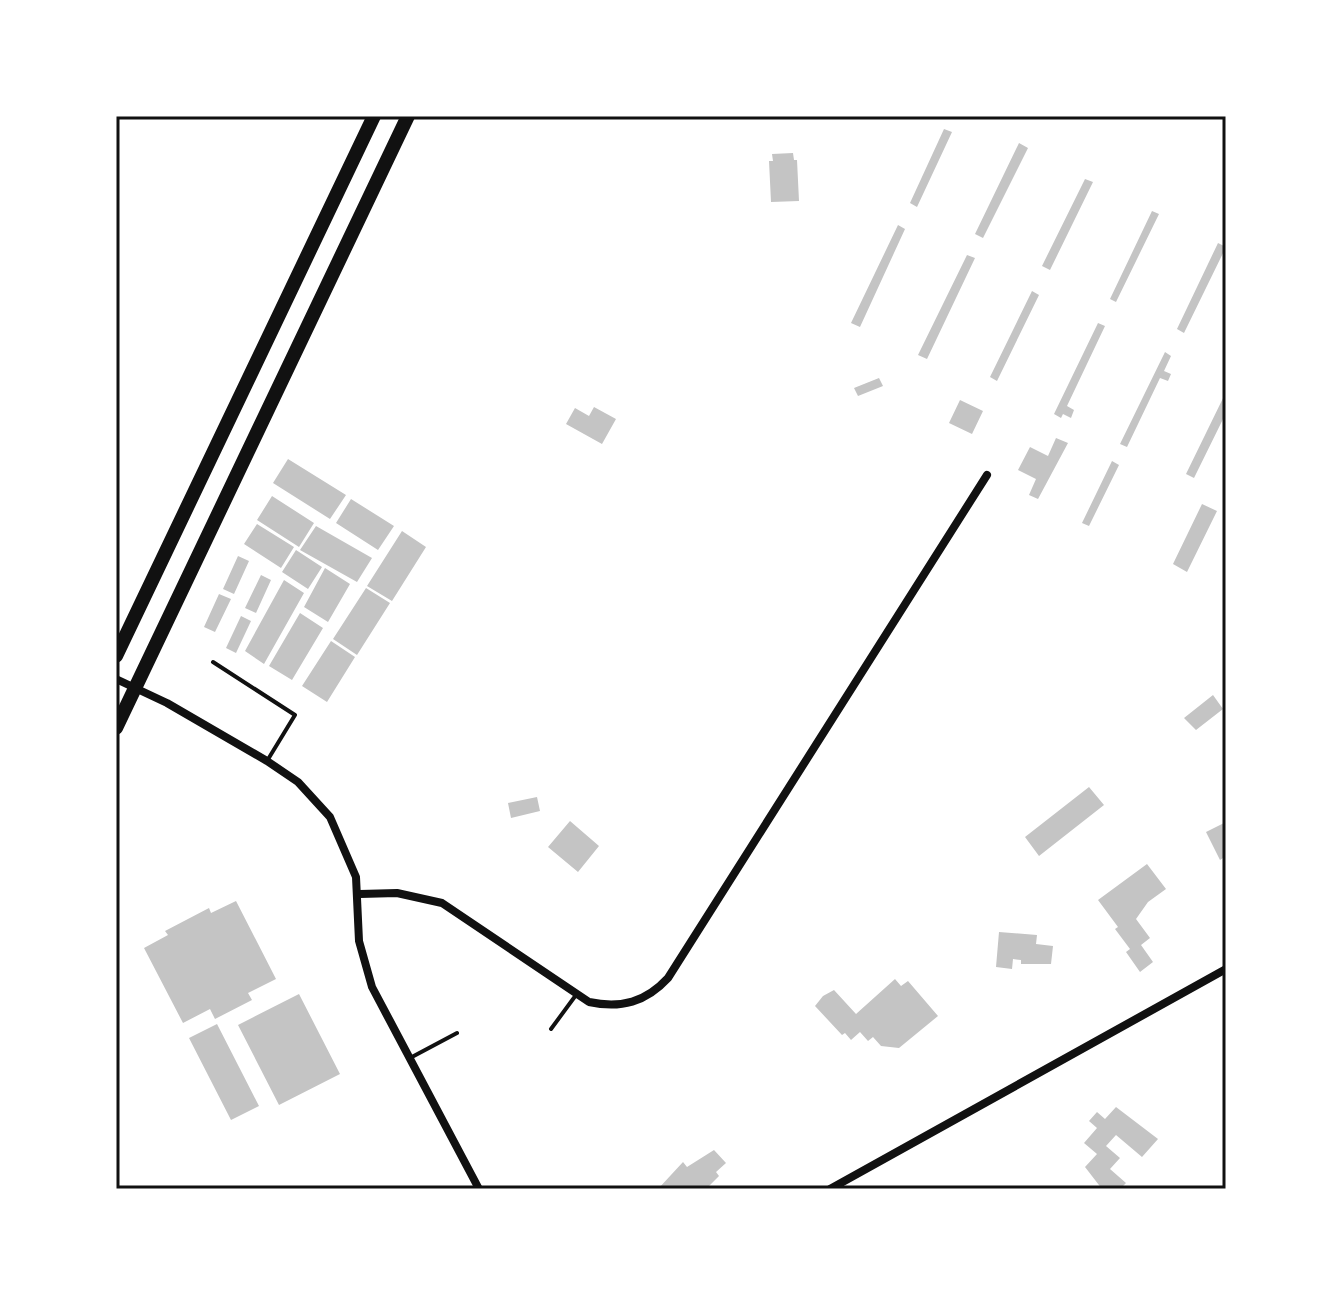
<svg xmlns="http://www.w3.org/2000/svg" width="1342" height="1305" font-family="'Fira Sans Condensed',sans-serif">
<style>
.building{fill:#c4c4c4}
.lines{fill:none;stroke-linecap:round;stroke-linejoin:round}
.service{stroke:#111;stroke-width:4}
.minor{stroke:#111;stroke-width:8}
.primary{stroke:#111;stroke-width:14}
.neatline{fill:none;stroke:#111;stroke-width:3}
</style>
<rect width="100%" height="100%" fill="#fff"/>
<!-- building -->
<path class="building" d="M 944,129 L 952,132 L 917,207 L 910,203 Z
M 1019,143 L 1028,148 L 983,238 L 975,234 Z
M 793,153 L 794,160 L 797,160 L 799,201 L 771,202 L 769,161 L 773,161 L 772,154 Z
M 1085,179 L 1093,182 L 1050,270 L 1042,266 Z
M 1152,211 L 1159,214 L 1116,302 L 1110,299 Z
M 898,225 L 905,229 L 860,327 L 851,323 Z
M 1218,243 L 1226,247 L 1184,333 L 1177,329 Z
M 967,255 L 975,258 L 927,359 L 918,355 Z
M 1032,291 L 1039,295 L 997,381 L 990,377 Z
M 1098,323 L 1105,326 L 1067,406 L 1074,410 L 1071,418 L 1063,414 L 1061,418 L 1054,414 Z
M 1165,352 L 1171,356 L 1164,371 L 1171,374 L 1168,381 L 1160,378 L 1127,447 L 1120,444 Z
M 879,378 L 883,386 L 858,396 L 854,388 Z
M 1226,392 L 1226,413 L 1194,478 L 1186,474 Z
M 960,400 L 983,411 L 972,434 L 949,423 Z
M 594,407 L 616,419 L 602,444 L 566,424 L 575,408 L 589,416 Z
M 1056,438 L 1068,443 L 1038,499 L 1029,495 L 1036,479 L 1018,470 L 1030,447 L 1048,456 Z
M 288,459 L 346,495 L 330,519 L 273,483 Z
M 1112,461 L 1119,465 L 1089,526 L 1082,523 Z
M 272,496 L 314,523 L 299,547 L 257,520 Z
M 351,499 L 394,526 L 378,550 L 336,523 Z
M 1202,504 L 1217,511 L 1187,572 L 1173,564 Z
M 257,524 L 294,547 L 281,568 L 244,544 Z
M 316,526 L 372,558 L 357,582 L 300,550 Z
M 402,531 L 426,547 L 392,601 L 367,586 Z
M 296,550 L 322,567 L 308,589 L 282,572 Z
M 238,556 L 249,561 L 234,594 L 223,589 Z
M 325,568 L 350,584 L 328,622 L 304,607 Z
M 261,575 L 271,580 L 256,613 L 245,608 Z
M 284,580 L 304,593 L 264,664 L 245,651 Z
M 366,588 L 390,603 L 357,655 L 333,639 Z
M 219,594 L 231,599 L 215,632 L 204,627 Z
M 300,613 L 323,628 L 292,680 L 269,666 Z
M 241,616 L 251,621 L 236,653 L 226,648 Z
M 331,641 L 355,657 L 327,702 L 302,686 Z
M 1213,695 L 1223,709 L 1196,730 L 1184,718 Z
M 1089,787 L 1104,805 L 1039,856 L 1025,837 Z
M 537,797 L 540,811 L 511,818 L 508,803 Z
M 570,821 L 599,846 L 578,872 L 548,847 Z
M 1226,822 L 1226,864 L 1223,858 L 1220,860 L 1206,832 Z
M 1147,864 L 1166,889 L 1148,902 L 1136,919 L 1150,938 L 1141,945 L 1153,962 L 1140,972 L 1126,952 L 1130,949 L 1115,929 L 1118,927 L 1098,900 Z
M 236,901 L 276,979 L 248,993 L 252,1000 L 215,1019 L 210,1009 L 183,1023 L 144,948 L 168,935 L 165,931 L 209,908 L 211,913 Z
M 999,932 L 1037,935 L 1036,944 L 1053,946 L 1051,964 L 1021,964 L 1021,960 L 1013,959 L 1012,969 L 996,967 Z
M 895,979 L 901,986 L 908,981 L 938,1016 L 899,1048 L 881,1046 L 873,1037 L 868,1041 L 860,1032 L 851,1040 L 845,1033 L 842,1035 L 815,1006 L 823,996 L 834,990 L 856,1014 Z
M 299,994 L 340,1074 L 279,1105 L 238,1025 Z
M 217,1024 L 259,1106 L 231,1120 L 189,1038 Z
M 1116,1107 L 1158,1139 L 1142,1157 L 1116,1135 L 1106,1146 L 1120,1158 L 1110,1169 L 1126,1183 L 1120,1189 L 1102,1189 L 1085,1167 L 1097,1154 L 1084,1143 L 1097,1128 L 1089,1121 L 1097,1112 L 1105,1119 Z
M 714,1150 L 726,1163 L 716,1172 L 719,1176 L 706,1189 L 658,1189 L 683,1162 L 687,1167 Z"/>
<g class="lines">
<!-- service -->
<path class="service" d="M 213,662 L 295,715 L 267,761
M 551,1029 L 576,995
M 410,1058 L 457,1033"/>
<!-- minor -->
<path class="minor" d="M 116,679 L 167,703 L 267,761 L 298,782 L 330,817 L 356,877 L 359,941 L 372,987 L 479,1189
M 360,894 L 397,893 L 442,903 L 589,1002 C 621,1009 646,1002 668,978 L 987,475
M 830,1189 L 1226,969"/>
<!-- primary -->
<path class="primary" d="M 116,656 L 374,116
M 116,728 L 408,116"/>
</g>
<!-- border -->
<rect width="1342" height="1305" fill="none" stroke="#ffffff" stroke-width="236"/>
<rect x="118" y="118" width="1106" height="1069" class="neatline"/>
</svg>
